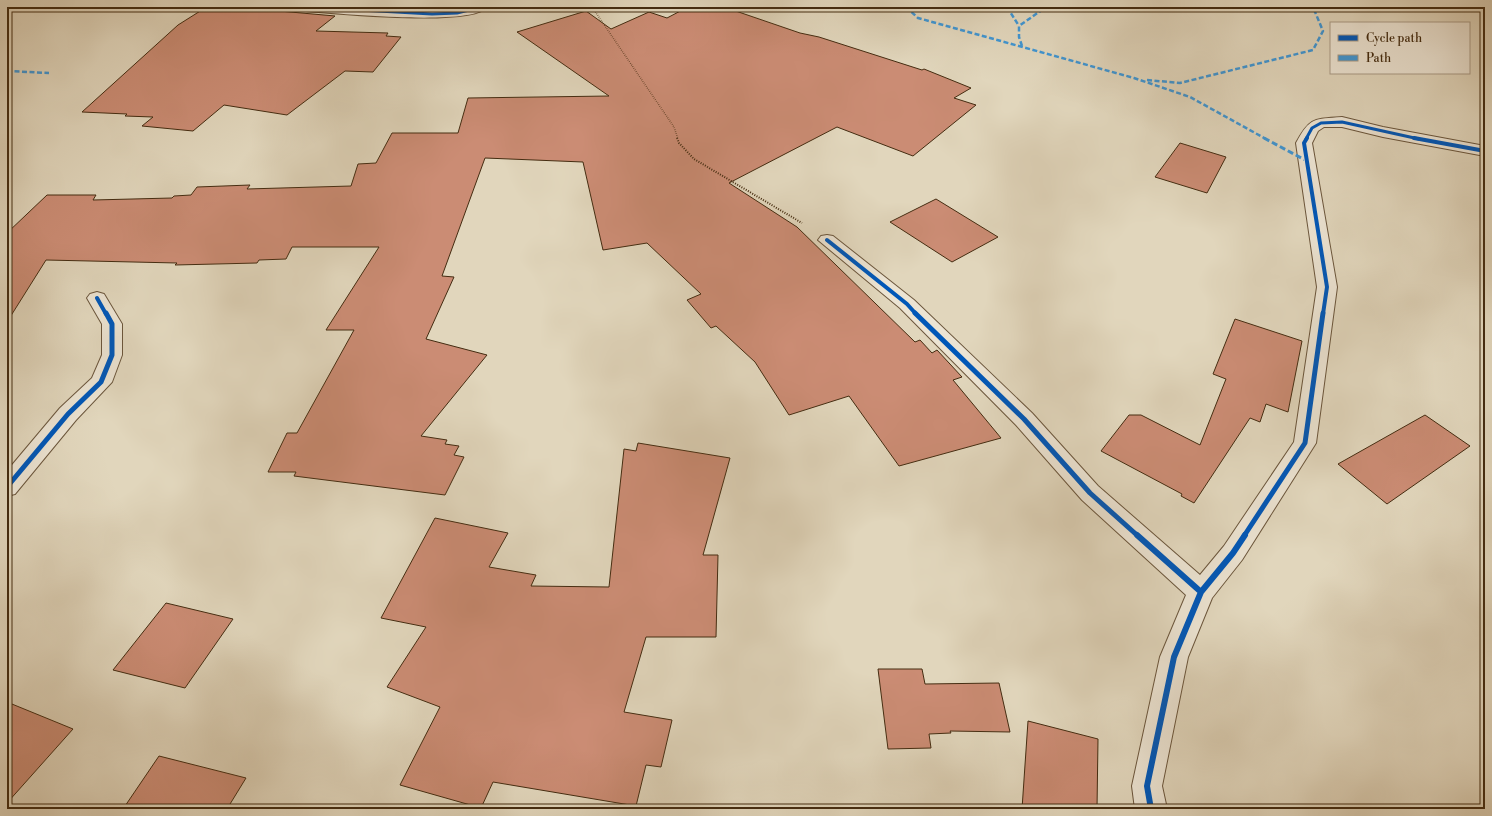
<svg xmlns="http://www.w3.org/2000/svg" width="1492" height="816" font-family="'Libre Bodoni',serif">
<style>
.building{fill:#cb8c74;stroke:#442c11}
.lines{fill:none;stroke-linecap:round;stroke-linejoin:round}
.minor-casing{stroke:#6b563c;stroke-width:2}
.path-far1{stroke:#442c11;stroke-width:1.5;stroke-dasharray:0.5 1.5;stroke-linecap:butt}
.path{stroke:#442c11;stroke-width:2;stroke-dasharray:1 1.5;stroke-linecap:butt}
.minor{fill:#ece4d3;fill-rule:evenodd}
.quiet-far1{stroke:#4096d3;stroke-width:2.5;stroke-dasharray:5 2.5;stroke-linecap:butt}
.quiet{stroke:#4096d3;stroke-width:3;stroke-dasharray:6 3;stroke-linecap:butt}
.cycleway-far3-casing{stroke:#ece4d3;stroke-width:4.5}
.cycleway-far2-casing{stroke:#ece4d3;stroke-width:6}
.cycleway-far1-casing{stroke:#ece4d3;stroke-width:8}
.cycleway-casing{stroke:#ece4d3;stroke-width:9}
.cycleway-far3{stroke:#0057b8;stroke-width:3}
.cycleway-far2{stroke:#0057b8;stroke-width:4}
.cycleway-far1{stroke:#0057b8;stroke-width:5}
.cycleway{stroke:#0057b8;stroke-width:6}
</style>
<rect width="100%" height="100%" fill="#e1d6bc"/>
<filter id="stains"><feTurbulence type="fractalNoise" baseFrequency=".005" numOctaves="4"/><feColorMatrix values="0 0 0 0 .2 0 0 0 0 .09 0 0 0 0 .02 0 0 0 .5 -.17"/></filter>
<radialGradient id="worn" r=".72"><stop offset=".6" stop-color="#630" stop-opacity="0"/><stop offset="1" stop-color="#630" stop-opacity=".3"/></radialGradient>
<!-- building -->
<path class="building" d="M 688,7 L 724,7 L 800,33 L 819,37 L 922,70 L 924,69 L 971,88 L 954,98 L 976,105 L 913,156 L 837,127 L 729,183 L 797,227 L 915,342 L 920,340 L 932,353 L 937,350 L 962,377 L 953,380 L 1001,438 L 899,466 L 849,396 L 789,415 L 755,362 L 716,326 L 711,328 L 687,300 L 701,294 L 647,243 L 603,250 L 583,162 L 485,158 L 442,276 L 454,277 L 426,339 L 487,355 L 421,436 L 447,440 L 445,444 L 459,446 L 454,455 L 464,457 L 445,495 L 294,476 L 296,472 L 268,472 L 287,433 L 297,433 L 354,330 L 326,330 L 379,247 L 292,247 L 286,259 L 259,260 L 257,263 L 175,265 L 177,263 L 46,260 L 7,322 L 7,233 L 47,195 L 96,195 L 93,200 L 172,198 L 174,196 L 191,195 L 197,187 L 250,185 L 247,189 L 351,186 L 358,164 L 376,163 L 392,133 L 458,133 L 468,98 L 609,96 L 517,32 L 586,11 L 611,29 L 649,12 L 667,18 Z
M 205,8 L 268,10 L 335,16 L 316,31 L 388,33 L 386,36 L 401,37 L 373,72 L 345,71 L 287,115 L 224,105 L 193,131 L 142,126 L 153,117 L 125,116 L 127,114 L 82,112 L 178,25 Z
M 1180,143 L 1226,157 L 1207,193 L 1155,177 Z
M 936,199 L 998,237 L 952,262 L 890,222 Z
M 1235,319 L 1302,341 L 1288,412 L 1266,404 L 1260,422 L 1250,418 L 1194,503 L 1181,496 L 1182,494 L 1101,451 L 1129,415 L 1141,415 L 1200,445 L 1226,379 L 1213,374 Z
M 1425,415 L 1470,446 L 1387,504 L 1338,464 Z
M 638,443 L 730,458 L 703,555 L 718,555 L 716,637 L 646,637 L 624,712 L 672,720 L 661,767 L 646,765 L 636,806 L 493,782 L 481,808 L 400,785 L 440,707 L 387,687 L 426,627 L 381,618 L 435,518 L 508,533 L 489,567 L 536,575 L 531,586 L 609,587 L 624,449 L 636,451 Z
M 166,603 L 233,619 L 185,688 L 113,670 Z
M 878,669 L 922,669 L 925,684 L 999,683 L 1010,732 L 950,731 L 951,733 L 929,734 L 931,748 L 888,749 Z
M 7,702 L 73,729 L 7,803 Z
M 1028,721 L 1098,739 L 1097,809 L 1022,809 Z
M 159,756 L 246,778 L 227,809 L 123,809 Z"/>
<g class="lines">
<defs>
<path id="minor" d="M 300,7 L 366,7 L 432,11 L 487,7 C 473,27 334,13 306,11 Z
M 1342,117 L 1383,127 L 1485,146 L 1485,156 L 1383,137 L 1342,127 L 1324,127 L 1318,131 L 1312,143 L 1337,287 L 1316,443 L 1242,560 L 1212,598 L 1188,657 L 1162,786 L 1167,809 L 1135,809 L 1132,786 L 1160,657 L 1186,595 L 1082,500 L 1016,425 L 900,308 L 818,240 L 821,236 L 827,235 L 833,236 L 914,300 L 1032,413 L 1098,486 L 1200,575 L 1224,546 L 1294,442 L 1317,287 L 1296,143 C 1310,117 1314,119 1342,117 Z
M 97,292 L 104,294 L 122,324 L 122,355 L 112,382 L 76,420 L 15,494 L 7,496 L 7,471 L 60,408 L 92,378 L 102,355 L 102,324 L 87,298 L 90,294 Z"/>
</defs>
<!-- minor casing -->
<use href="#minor" class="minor-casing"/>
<!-- path-far1 -->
<path class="path-far1" d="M 592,7 L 674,127 L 678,139"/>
<!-- path -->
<path class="path" d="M 677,138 L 679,143 L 694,159 L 802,223"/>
<!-- minor -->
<use href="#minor" class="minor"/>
<!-- quiet-far1 -->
<path class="quiet-far1" d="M 906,7 L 918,18 L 1134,78 L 1190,97 L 1266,139
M 1007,7 L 1019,26
M 1022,46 L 1019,37 L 1019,26 L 1046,7
M 7,71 L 49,73
M 1147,80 L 1180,83 L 1313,50 L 1323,31 L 1313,7"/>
<!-- quiet -->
<path class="quiet" d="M 1264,138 L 1307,161"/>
<defs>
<path id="cycleway-far3" d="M 306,7 L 432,14 L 457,13 L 481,7
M 1306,139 L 1312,128 L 1321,123 L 1342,122 L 1419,139"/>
<path id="cycleway-far2" d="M 1307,138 L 1304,143 L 1327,287 L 1323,314
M 1414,138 L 1485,151
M 827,240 L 907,304 L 916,314
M 97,298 L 106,314"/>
<path id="cycleway-far1" d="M 915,313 L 1024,419 L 1090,493 L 1138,536
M 7,487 L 68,414 L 101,382 L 112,355 L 112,324 L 106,313
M 1244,536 L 1305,443 L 1323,313"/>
<path id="cycleway" d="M 1137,535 L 1201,592
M 1151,809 L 1147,786 L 1174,657 L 1201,592 L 1233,553 L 1245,535"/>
</defs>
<!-- cycleway-far3 casing -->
<use href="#cycleway-far3" class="cycleway-far3-casing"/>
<!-- cycleway-far2 casing -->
<use href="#cycleway-far2" class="cycleway-far2-casing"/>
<!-- cycleway-far1 casing -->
<use href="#cycleway-far1" class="cycleway-far1-casing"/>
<!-- cycleway casing -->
<use href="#cycleway" class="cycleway-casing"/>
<!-- cycleway-far3 -->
<use href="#cycleway-far3" class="cycleway-far3"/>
<!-- cycleway-far2 -->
<use href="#cycleway-far2" class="cycleway-far2"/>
<!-- cycleway-far1 -->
<use href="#cycleway-far1" class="cycleway-far1"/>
<!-- cycleway -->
<use href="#cycleway" class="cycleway"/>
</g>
<!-- margin -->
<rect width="1492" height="816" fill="none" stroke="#e1d6bc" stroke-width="24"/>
<rect x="8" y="8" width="1476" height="800" fill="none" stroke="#442c11" stroke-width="2"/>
<rect x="12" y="12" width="1468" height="792" fill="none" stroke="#442c11"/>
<!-- legend -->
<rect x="1330" y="22" width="140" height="52" fill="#ece4d3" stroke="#a99a85"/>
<rect x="1338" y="35" width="20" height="6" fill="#0057b8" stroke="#a99a85"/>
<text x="1366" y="42" font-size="12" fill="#442c11">Cycle path</text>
<rect x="1338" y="55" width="20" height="6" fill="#4096d3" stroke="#a99a85"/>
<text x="1366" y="62" font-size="12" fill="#442c11">Path</text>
<rect width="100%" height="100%" filter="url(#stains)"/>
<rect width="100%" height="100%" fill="url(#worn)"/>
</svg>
